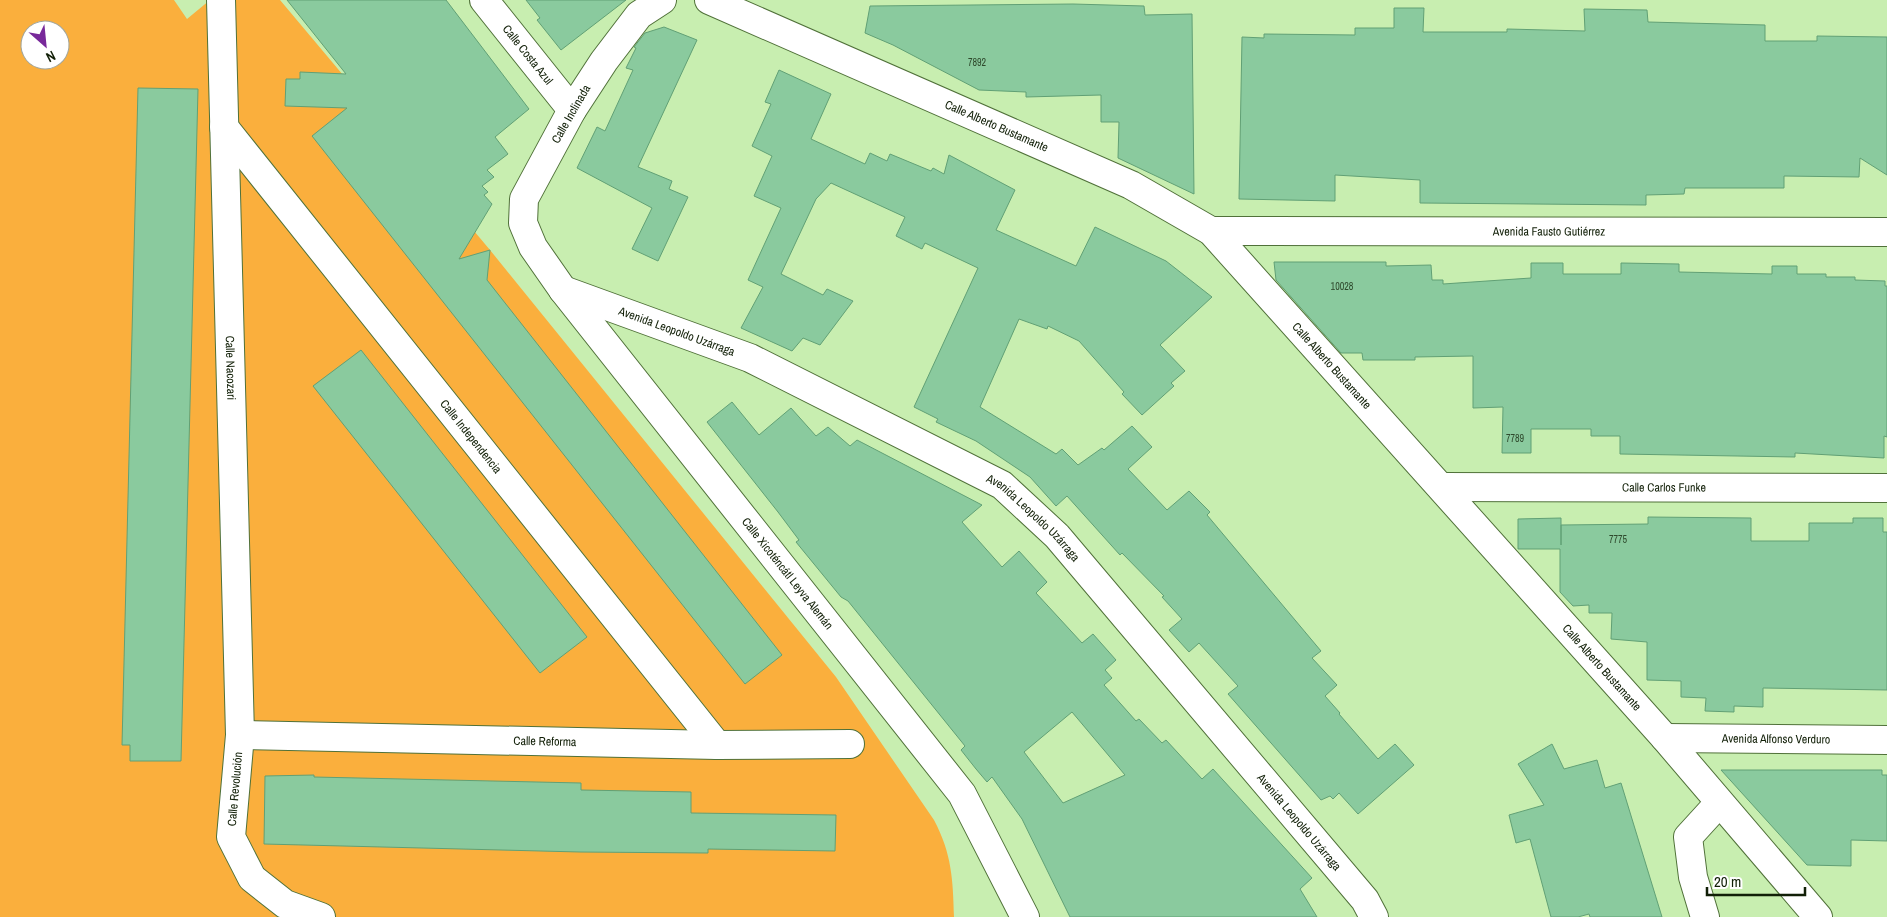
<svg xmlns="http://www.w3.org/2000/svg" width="1887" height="917" font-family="'Archivo Narrow',sans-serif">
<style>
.green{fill:#faaf3d;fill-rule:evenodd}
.building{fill:#8aca9e;stroke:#61a075;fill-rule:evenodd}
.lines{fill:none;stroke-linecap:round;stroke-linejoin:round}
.minor-casing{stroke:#507139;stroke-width:30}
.minor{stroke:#fff;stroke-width:28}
.labels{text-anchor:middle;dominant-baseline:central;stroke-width:4;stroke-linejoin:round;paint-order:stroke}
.number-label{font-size:10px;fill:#2f4a2d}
.street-label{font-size:12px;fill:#111f07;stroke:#fff}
</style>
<rect width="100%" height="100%" fill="#c8eeb0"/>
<!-- green -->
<path class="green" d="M 0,0 L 174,0 L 187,19 L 210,0 L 280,0 L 490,250 L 836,677 L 934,820 C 952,854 953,880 954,917 L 0,917 ZM 30,30 L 60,30 L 60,60 L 30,60 Z"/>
<!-- building -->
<path class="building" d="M 287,0 L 446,0 L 529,109 L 495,137 L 508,154 L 487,170 L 494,177 L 482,186 L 488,192 L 484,195 L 492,204 L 459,259 L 490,250 L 487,280 L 782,655 L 745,684 L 312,136 L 347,108 L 285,106 L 286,79 L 300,79 L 300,72 L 346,74 Z
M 526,0 L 626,0 L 561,50 L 537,20 L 540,18 Z
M 1073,4 L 1144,6 L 1145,15 L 1192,14 L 1194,194 L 1118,158 L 1119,122 L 1101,122 L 1101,95 L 1026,97 L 1026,92 L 979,90 L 893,45 L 865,33 L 870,6 Z
M 1394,8 L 1424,8 L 1423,32 L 1507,32 L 1507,29 L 1585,31 L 1584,9 L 1647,10 L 1648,22 L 1765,25 L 1765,41 L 1817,41 L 1817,36 L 1887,37 L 1887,175 L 1860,158 L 1859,177 L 1784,176 L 1784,188 L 1685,188 L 1684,194 L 1646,195 L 1646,205 L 1420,203 L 1420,180 L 1335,175 L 1335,201 L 1239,199 L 1242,37 L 1264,38 L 1264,34 L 1355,35 L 1355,28 L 1394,28 Z
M 664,27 L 697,40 L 638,167 L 672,181 L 669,189 L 688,197 L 658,261 L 632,249 L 652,208 L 577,168 L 597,127 L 605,131 L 633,70 L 626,68 L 636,48 L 634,47 L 645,33 Z
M 779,70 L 831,94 L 811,139 L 865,164 L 870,153 L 887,161 L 890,154 L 931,171 L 933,168 L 944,174 L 949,155 L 1015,190 L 996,230 L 1076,266 L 1095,227 L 1166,261 L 1212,297 L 1160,345 L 1185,371 L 1171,383 L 1174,386 L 1142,415 L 1122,394 L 1124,392 L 1079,341 L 1048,326 L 1047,329 L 1019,319 L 980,407 L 1056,454 L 1062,449 L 1078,465 L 1102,448 L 1104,450 L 1132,426 L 1152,447 L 1128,469 L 1167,510 L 1189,491 L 1210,512 L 1207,515 L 1321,651 L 1312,658 L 1337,685 L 1325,696 L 1340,713 L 1339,714 L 1378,759 L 1395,744 L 1414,765 L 1358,814 L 1339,793 L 1333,799 L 1330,796 L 1321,800 L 1228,694 L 1238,686 L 1199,643 L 1189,652 L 1169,630 L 1182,619 L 1162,597 L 1164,596 L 1122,553 L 1120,555 L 1067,496 L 1056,506 L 1030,477 L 976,441 L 936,422 L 938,419 L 914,407 L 978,268 L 925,243 L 922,249 L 896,236 L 905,217 L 831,183 L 816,199 L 781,274 L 823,295 L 827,289 L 853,301 L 820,345 L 803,338 L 792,351 L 741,328 L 763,287 L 748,280 L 781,208 L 754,196 L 772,156 L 752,146 L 771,104 L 765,102 Z
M 138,88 L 198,89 L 181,761 L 130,761 L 130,745 L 122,745 Z
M 1274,262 L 1386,262 L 1386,266 L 1431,265 L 1432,280 L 1443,280 L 1443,284 L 1531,278 L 1531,263 L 1563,263 L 1563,274 L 1621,274 L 1621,263 L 1679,264 L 1679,272 L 1772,274 L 1772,266 L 1797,266 L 1797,274 L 1826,274 L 1826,277 L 1855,277 L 1855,280 L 1885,281 L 1885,286 L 1887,286 L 1887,437 L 1884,436 L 1884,458 L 1795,453 L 1795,457 L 1620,454 L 1620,436 L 1591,436 L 1591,429 L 1531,429 L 1531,453 L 1502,453 L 1503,407 L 1473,408 L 1473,356 L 1415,357 L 1415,360 L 1363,360 L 1362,353 L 1341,353 L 1276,280 Z
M 361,350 L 587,637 L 540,673 L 313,386 Z
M 732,402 L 759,435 L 791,408 L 816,436 L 828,427 L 850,446 L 857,440 L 982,505 L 962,522 L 1002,567 L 1019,551 L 1047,582 L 1036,593 L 1082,643 L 1093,634 L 1116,660 L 1105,670 L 1112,678 L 1104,685 L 1136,721 L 1139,719 L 1162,743 L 1166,740 L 1202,779 L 1213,769 L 1312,878 L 1300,889 L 1317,917 L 1070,917 L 1022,819 L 992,777 L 987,782 L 976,769 L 961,750 L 965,746 L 848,601 L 841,597 L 796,542 L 799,540 L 778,512 L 707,422 ZM 1072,712 L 1125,775 L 1063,803 L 1024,752 Z
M 1648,517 L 1751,518 L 1751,541 L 1809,541 L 1809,523 L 1853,523 L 1853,518 L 1883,518 L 1883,532 L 1887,532 L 1887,690 L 1763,688 L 1763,707 L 1734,706 L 1734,712 L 1705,711 L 1706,698 L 1681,697 L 1681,681 L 1647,680 L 1647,642 L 1611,639 L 1612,613 L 1589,613 L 1589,605 L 1573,606 L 1560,592 L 1560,549 L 1518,549 L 1518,519 L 1561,518 L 1561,545 L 1561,525 L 1648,524 Z
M 1552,744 L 1564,769 L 1597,760 L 1605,788 L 1621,783 L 1662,917 L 1590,917 L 1589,914 L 1578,917 L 1551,917 L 1530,839 L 1516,843 L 1509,815 L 1544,805 L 1518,764 Z
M 1721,770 L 1882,770 L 1882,775 L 1887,775 L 1887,841 L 1851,840 L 1851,866 L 1807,865 Z
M 314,775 L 314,777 L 581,783 L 581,790 L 691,792 L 691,813 L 836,815 L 835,851 L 708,849 L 708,853 L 580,852 L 264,844 L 265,776 Z"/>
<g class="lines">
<defs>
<g id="minor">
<path id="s1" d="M 221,0 L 240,735 L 231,837 L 252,878 L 285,904 L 321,917"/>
<path id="s2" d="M 484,0 L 572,110"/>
<path id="s3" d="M 662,0 L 639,15 L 604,61 L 572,110 L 524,199 L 523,223 L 533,247 L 563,290 L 962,794 L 1025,917"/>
<path id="s4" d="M 709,0 L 1131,185 L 1211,231 L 1665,738 L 1818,917"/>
<path id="s5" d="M 224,127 L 717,745"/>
<path id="s6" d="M 1211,231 L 1887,232"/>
<path id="s7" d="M 563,290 L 750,358 L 1002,485 L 1057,536 L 1365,900 L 1374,917"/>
<path id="s8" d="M 1442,487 L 1887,488"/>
<path id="s9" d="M 240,735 L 717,745 L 850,744"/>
<path id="s10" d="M 1665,738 L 1887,740"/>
<path d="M 1705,917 L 1693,877 L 1688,837 L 1719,803"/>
</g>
</defs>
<!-- minor casing -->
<use href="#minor" class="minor-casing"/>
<!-- minor -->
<use href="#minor" class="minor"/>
</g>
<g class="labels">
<!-- number labels -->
<g class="number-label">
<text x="977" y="62">7892</text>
<text x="1342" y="286">10028</text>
<text x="1515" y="438">7789</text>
<text x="1618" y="539">7775</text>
</g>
<!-- street labels -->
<g class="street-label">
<text stroke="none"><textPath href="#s2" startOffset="70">Calle Costa Azul</textPath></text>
<text transform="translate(571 114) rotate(-60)">Calle Inclinada</text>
<text stroke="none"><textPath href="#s4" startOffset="314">Calle Alberto Bustamante</textPath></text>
<text stroke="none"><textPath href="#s6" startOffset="338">Avenida Fausto Gutiérrez</textPath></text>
<text stroke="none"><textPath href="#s7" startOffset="121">Avenida Leopoldo Uzárraga</textPath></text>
<text stroke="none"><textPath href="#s4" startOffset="734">Calle Alberto Bustamante</textPath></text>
<text stroke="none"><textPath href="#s1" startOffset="368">Calle Nacozari</textPath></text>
<text stroke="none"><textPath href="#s5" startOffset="396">Calle Independencia</textPath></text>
<text stroke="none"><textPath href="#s8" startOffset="222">Calle Carlos Funke</textPath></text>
<text stroke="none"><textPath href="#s7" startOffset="526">Avenida Leopoldo Uzárraga</textPath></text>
<text stroke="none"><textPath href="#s3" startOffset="709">Calle Xicoténcátl Leyva Alemán</textPath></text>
<text stroke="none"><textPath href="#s4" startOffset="1139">Calle Alberto Bustamante</textPath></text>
<text stroke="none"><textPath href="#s10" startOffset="111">Avenida Alfonso Verduro</textPath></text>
<text stroke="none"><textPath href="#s9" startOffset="305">Calle Reforma</textPath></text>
<text transform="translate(235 789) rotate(-85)">Calle Revolución</text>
<text stroke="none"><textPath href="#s7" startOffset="931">Avenida Leopoldo Uzárraga</textPath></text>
</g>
</g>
<!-- north arrow -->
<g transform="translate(45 45) rotate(153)"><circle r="24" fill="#ffffff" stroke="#a0a59c"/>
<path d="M0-4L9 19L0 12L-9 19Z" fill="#78299a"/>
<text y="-8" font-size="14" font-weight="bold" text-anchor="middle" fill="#111f07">N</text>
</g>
<!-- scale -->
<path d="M1707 887v8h98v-8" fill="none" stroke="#111f07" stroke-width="2.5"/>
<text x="1714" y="887" font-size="15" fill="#111f07" stroke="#ffffff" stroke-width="4" paint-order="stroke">20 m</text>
</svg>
